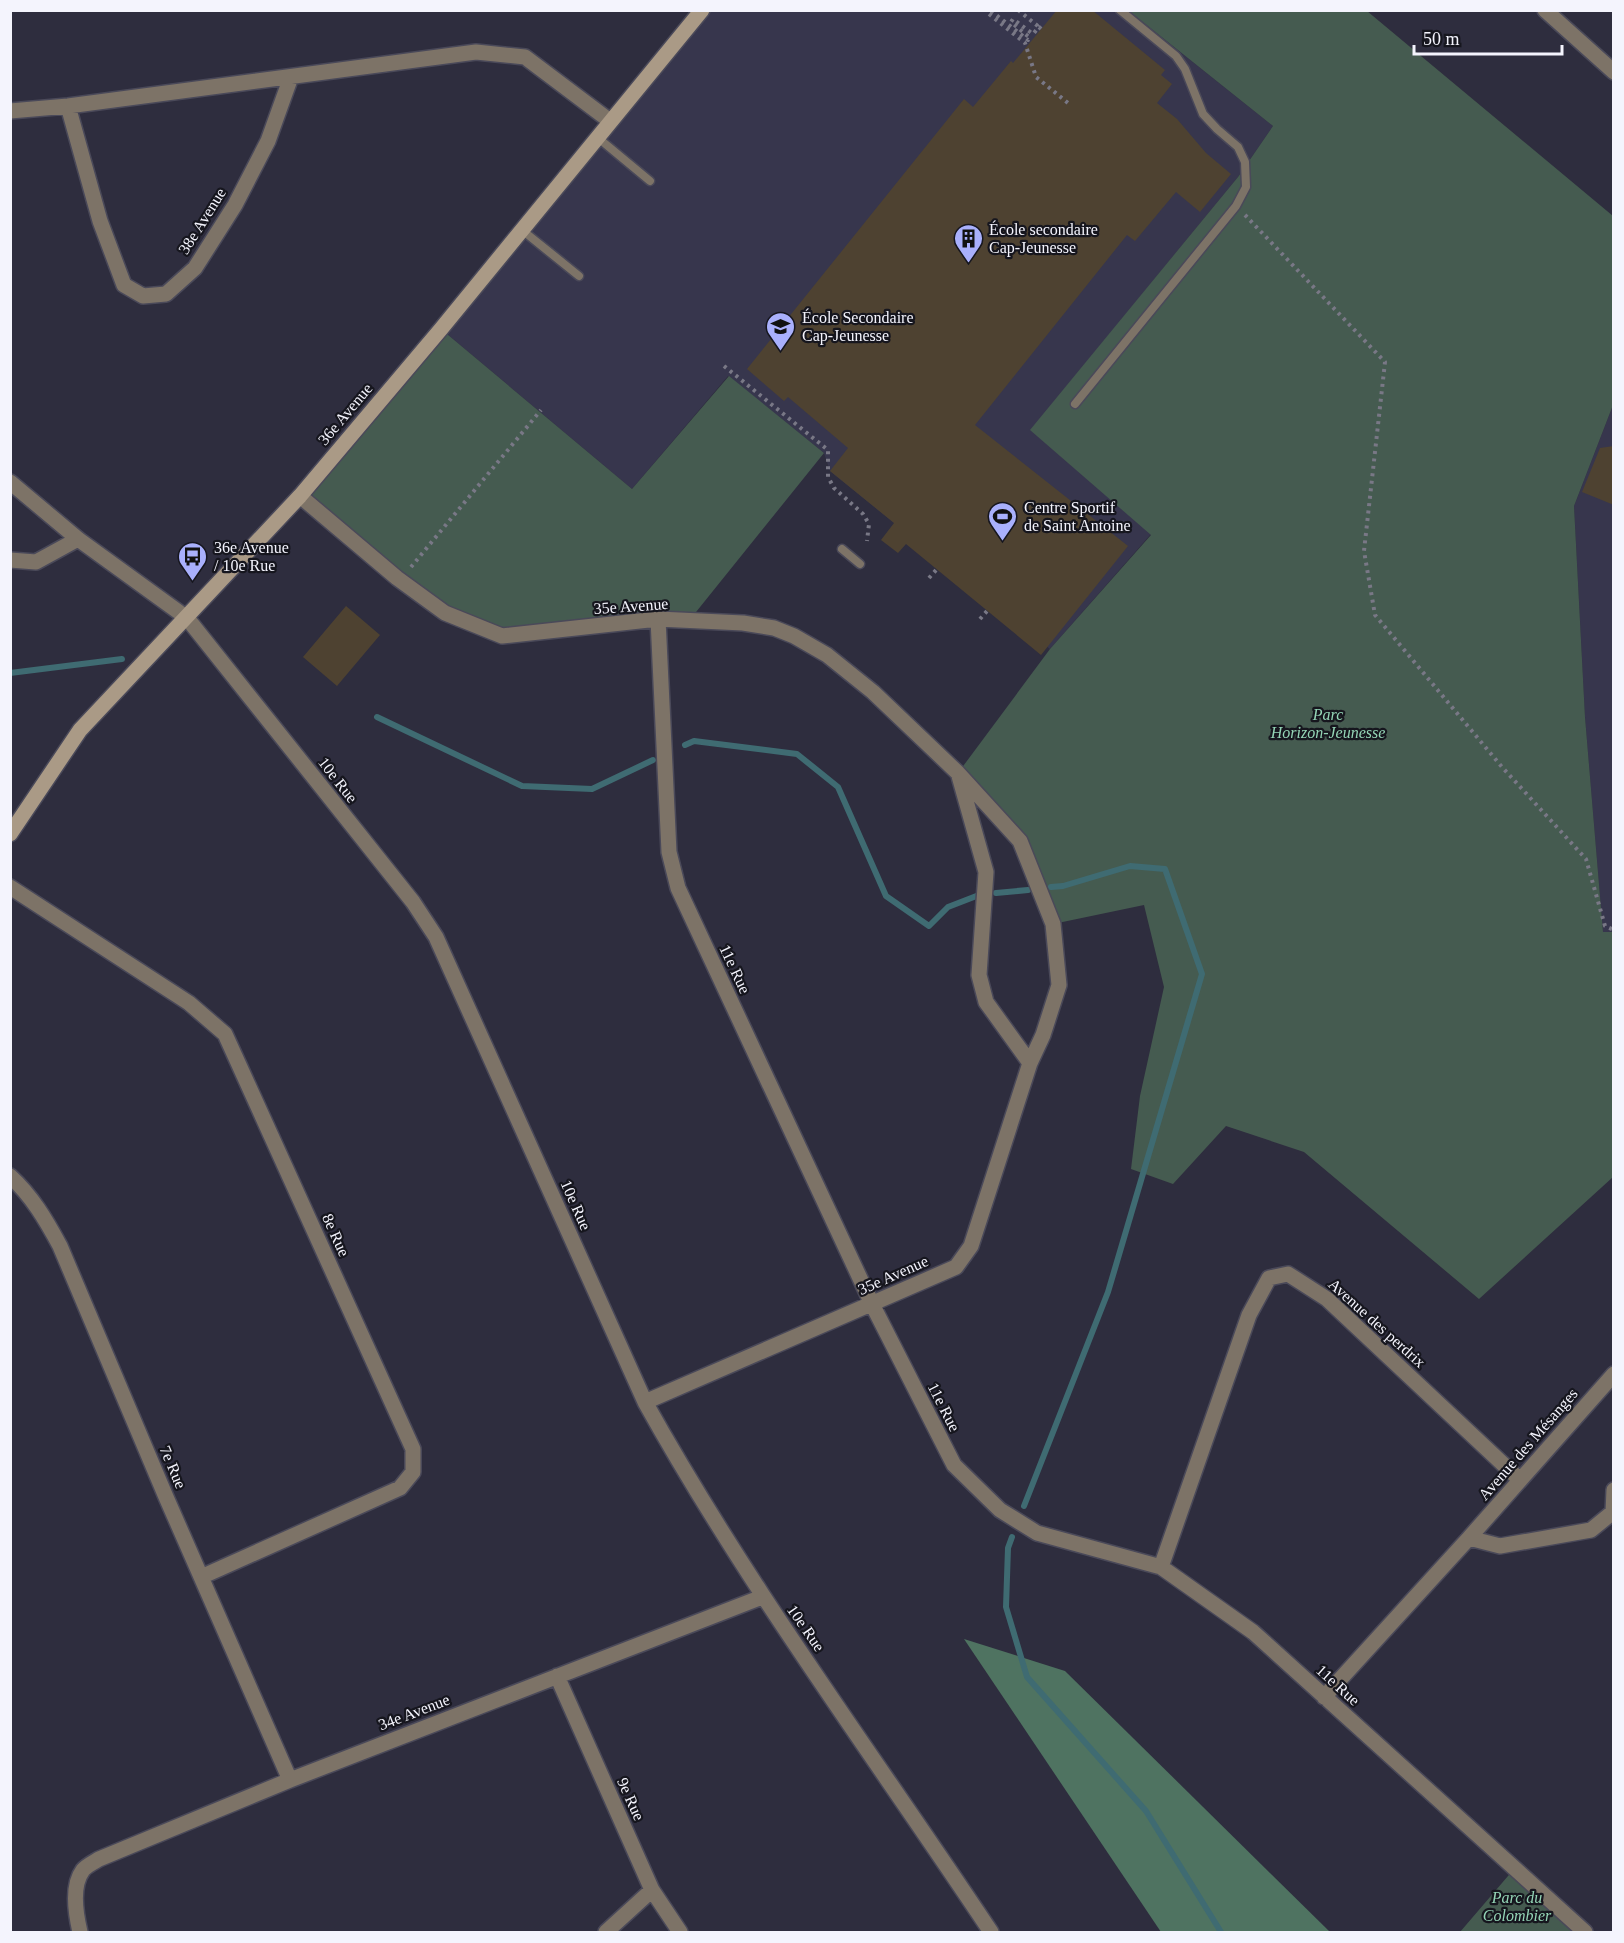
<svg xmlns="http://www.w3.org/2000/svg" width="1624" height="1943" font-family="'Times New Roman',serif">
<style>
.built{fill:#37364d}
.green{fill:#455b50}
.forest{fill:#4f7361}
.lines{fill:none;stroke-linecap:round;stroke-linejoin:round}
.stream{stroke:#3f6b72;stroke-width:6}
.building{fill:#4e4231}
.lane-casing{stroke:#4a4959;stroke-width:11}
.street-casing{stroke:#4a4959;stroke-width:18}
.secondary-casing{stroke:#4a4959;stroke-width:18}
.path{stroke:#797886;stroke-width:4;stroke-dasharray:3 4.5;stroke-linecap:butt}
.lane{stroke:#7d7367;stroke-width:8}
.street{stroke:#7d7367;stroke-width:15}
.secondary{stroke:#aa9a86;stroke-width:15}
.labels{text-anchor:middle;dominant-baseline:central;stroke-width:4.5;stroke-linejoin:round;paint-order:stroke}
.street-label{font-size:16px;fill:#f4f4fd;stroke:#16161e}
.poi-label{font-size:16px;fill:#f4f4fd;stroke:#16161e;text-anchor:start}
.park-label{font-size:16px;font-style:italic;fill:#94d5b6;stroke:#16161e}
</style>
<rect width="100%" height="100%" fill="#2e2d3e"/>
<!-- built -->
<path class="built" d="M 702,11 L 1129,11 L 1273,126 L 1238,177 L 1031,430 L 1151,534 L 1050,649 L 830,471 L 824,453 L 728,376 L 632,489 L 441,329 Z
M 1613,405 L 1614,932 L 1603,933 L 1585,717 L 1574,506 Z"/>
<!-- green -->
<path class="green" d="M 1129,11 L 1367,11 L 1613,216 L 1613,405 L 1574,506 L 1585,717 L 1603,932 L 1613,932 L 1613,1177 L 1479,1299 L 1304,1152 L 1226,1126 L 1173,1184 L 1131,1169 L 1140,1096 L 1164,987 L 1144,905 L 1053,924 L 1020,841 L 958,773 L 1050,649 L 1151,535 L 1030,430 L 1238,177 L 1273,126 Z
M 441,329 L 632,489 L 729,376 L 824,453 L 688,622 L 502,636 L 445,613 L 300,496 Z
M 1514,1869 L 1585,1932 L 1460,1932 Z"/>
<!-- forest -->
<path class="forest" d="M 964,1639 L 1065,1671 L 1330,1932 L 1161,1932 Z"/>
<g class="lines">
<!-- stream -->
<path class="stream" d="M 10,673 L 122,659
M 377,717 L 522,786 L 592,789 L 653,760
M 685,745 L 694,741 L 797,754 L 838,787 L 886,896 L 929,926 L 948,907 L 979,895
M 996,893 L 1028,890
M 1024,1506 L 1108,1292 L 1202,974 L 1165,869 L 1130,866 L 1063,886 L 1051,887
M 1012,1537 L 1008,1548 L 1006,1607 L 1027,1677 L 1146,1811 L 1221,1932"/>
</g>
<!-- building -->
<path class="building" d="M 1057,10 L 1092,10 L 1165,70 L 1161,75 L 1172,84 L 1157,103 L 1177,119 L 1206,153 L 1231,174 L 1200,212 L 1176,192 L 1135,241 L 1127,235 L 975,425 L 1128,546 L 1041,655 L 906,544 L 898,553 L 881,540 L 894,523 L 830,471 L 848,448 L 788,397 L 784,401 L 747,369 L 964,99 L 973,107 L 1011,61 L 1013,63 Z
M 1614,446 L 1614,505 L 1582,492 L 1600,448 Z
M 346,606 L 380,635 L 337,686 L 303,657 Z"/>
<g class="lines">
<defs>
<path id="lane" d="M 597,137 L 650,181
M 522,230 L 579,276
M 1075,404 L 1236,206 L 1246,187 L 1245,162 L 1238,147 L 1217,129 L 1203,114 L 1185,69 L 1176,56 L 1120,10
M 842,549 L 860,564"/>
<path id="street" d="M 1545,10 L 1614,72
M 68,106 L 100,221 L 124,285 L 143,296 L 166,294 L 195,268 L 235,205 L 268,141 L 291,77
M 10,111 L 68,106 L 476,52 L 525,57 L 610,121
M 10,482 L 78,539 L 187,618 L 413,902 L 436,937 L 645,1402 C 748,1587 874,1756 991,1932
M 300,496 L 397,578 L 445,613 L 502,636 L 658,619 L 743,623 L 774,628 L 794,636 L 827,655 L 873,692 L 958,773 L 1020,841 L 1053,924 L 1059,985 L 1043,1035 L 1030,1063 L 971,1246 L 956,1267 L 645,1402
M 10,560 L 36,562 L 78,539
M 658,619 L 669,852 L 678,888 L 872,1304 L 954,1465 L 1000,1510 L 1037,1533 L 1161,1567 L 1253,1632 L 1585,1932
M 959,776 L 986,872 L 979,975 L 986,1002 L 1030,1063
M 10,887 L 189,1003 L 225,1034 L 413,1449 L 413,1472 L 400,1488 L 201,1577
M 10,1176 C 32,1196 46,1220 60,1246 L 166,1497 L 290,1780
M 1469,1538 L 1500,1546 L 1591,1530 L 1613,1512 L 1614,1490
M 1161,1567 L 1249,1315 L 1269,1278 L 1288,1274 L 1327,1299 L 1520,1480
M 557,1676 L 652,1890 L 680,1932
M 1324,1697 L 1469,1538 L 1614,1374
M 80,1932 C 76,1915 71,1886 83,1870 C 86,1866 94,1862 99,1859 L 290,1780 L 762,1597
M 606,1932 L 652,1890"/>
<path id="secondary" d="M 10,834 L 80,730 L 300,496 L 441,329 L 702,10"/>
</defs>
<!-- lane casing -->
<use href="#lane" class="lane-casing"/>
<!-- street casing -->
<use href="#street" class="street-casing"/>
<!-- secondary casing -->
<use href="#secondary" class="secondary-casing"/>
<!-- path -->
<path class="path" d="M 1018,10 L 1039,27
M 991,11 L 1028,40 L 1030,38 L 1011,22 L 1013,19 L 1033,34 L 1039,27 L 1041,29
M 989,14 L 1025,43 L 1036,77 L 1068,103
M 1245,215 L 1385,362 L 1364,551 L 1375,615 L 1502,767 L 1586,859 L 1605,926 L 1614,930
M 724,366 L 828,450 L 828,477 L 834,488 L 863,514 L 869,524 L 867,541
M 411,567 L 541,410
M 929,578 L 937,569
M 980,619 L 987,611"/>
<!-- lane -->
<use href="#lane" class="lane"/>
<!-- street -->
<use href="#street" class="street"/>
<!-- secondary -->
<use href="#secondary" class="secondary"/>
</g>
<!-- icons -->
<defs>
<symbol id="building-pin" viewBox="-11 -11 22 30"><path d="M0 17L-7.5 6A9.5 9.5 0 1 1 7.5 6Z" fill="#a9b0fc" stroke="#16161e"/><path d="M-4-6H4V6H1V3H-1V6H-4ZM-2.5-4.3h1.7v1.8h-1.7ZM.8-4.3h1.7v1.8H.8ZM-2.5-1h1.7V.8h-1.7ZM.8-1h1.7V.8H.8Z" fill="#111"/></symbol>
<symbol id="school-pin" viewBox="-11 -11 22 30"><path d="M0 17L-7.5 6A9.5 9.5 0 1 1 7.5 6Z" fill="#a9b0fc" stroke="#16161e"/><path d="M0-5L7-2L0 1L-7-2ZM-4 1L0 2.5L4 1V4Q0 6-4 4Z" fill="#111"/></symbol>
<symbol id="stadium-pin" viewBox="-11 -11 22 30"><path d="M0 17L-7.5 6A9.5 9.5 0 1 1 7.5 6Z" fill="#a9b0fc" stroke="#16161e"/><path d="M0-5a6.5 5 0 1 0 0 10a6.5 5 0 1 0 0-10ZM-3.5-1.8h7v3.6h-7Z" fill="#111"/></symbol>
<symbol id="bus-pin" viewBox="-11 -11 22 30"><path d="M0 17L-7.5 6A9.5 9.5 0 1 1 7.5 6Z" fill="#a9b0fc" stroke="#16161e"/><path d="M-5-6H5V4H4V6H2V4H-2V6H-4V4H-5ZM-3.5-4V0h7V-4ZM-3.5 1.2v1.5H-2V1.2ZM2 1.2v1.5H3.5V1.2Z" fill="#111"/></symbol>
</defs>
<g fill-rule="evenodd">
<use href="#building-pin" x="952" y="222" width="33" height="45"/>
<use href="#school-pin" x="764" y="310" width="33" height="45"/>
<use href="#stadium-pin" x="986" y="500" width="33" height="45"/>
<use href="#bus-pin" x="176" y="540" width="33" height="45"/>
</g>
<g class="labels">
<!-- street labels -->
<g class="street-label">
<text transform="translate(202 221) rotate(-58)">38e Avenue</text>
<text transform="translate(345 414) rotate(-50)">36e Avenue</text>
<text transform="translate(631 606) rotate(-4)">35e Avenue</text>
<text transform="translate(338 780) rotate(52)">10e Rue</text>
<text transform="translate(735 969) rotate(65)">11e Rue</text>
<text transform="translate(576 1205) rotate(66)">10e Rue</text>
<text transform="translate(336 1235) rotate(66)">8e Rue</text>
<text transform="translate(893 1275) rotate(-24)">35e Avenue</text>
<text transform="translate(1377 1323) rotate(42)">Avenue des perdrix</text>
<text transform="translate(944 1407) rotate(63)">11e Rue</text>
<text transform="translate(1528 1444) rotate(-49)">Avenue des Mésanges</text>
<text transform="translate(173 1467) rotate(67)">7e Rue</text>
<text transform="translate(806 1628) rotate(55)">10e Rue</text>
<text transform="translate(1338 1685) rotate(42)">11e Rue</text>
<text transform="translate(414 1712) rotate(-21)">34e Avenue</text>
<text transform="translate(631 1799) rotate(66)">9e Rue</text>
</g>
<!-- poi labels -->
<g class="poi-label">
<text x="989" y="229">École secondaire<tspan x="989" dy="18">Cap-Jeunesse</tspan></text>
<text x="802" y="317">École Secondaire<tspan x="802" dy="18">Cap-Jeunesse</tspan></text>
<text x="1024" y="507">Centre Sportif<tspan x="1024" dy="18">de Saint Antoine</tspan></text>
<text x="214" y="547">36e Avenue<tspan x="214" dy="18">/ 10e Rue</tspan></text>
</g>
<!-- park labels -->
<g class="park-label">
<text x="1328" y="714">Parc<tspan x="1328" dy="18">Horizon-Jeunesse</tspan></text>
<text x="1517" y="1897">Parc du<tspan x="1517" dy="18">Colombier</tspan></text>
</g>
</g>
<!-- border -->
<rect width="1624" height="1943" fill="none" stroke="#f4f4fd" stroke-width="24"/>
<!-- scale -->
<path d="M1414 45v9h148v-9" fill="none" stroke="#f4f4fd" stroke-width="3"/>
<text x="1423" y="45" font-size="18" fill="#f4f4fd" stroke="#16161e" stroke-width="4.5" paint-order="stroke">50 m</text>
</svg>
